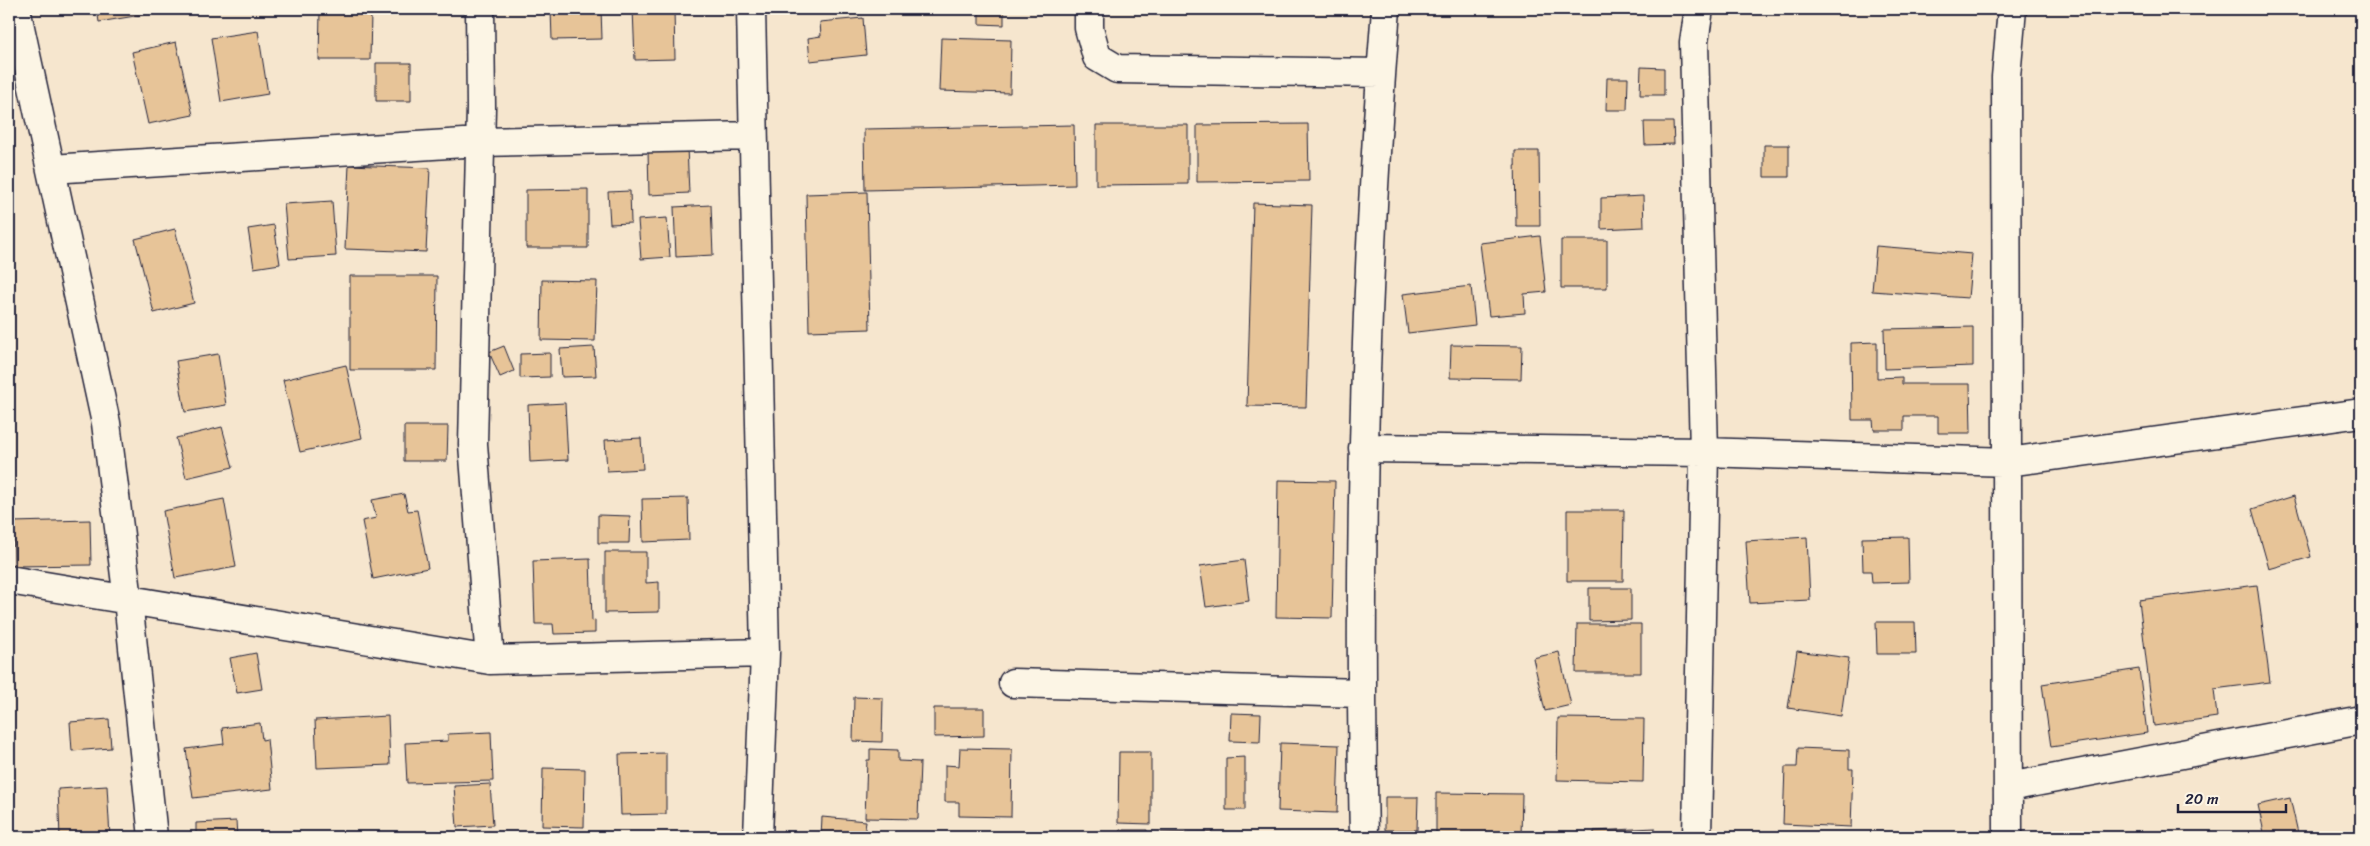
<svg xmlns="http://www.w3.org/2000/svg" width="2370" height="846" font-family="Sriracha,sans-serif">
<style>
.building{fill:#e7c498;stroke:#22223b}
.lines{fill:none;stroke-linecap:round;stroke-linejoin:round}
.street-casing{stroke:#22223b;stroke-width:31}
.street{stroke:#fcf5e5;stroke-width:28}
</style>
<rect width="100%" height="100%" fill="#f6e6ce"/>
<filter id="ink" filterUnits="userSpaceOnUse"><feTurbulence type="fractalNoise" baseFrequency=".02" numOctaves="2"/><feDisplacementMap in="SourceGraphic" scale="10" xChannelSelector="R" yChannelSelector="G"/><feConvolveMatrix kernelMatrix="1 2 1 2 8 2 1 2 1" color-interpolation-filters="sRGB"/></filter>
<g filter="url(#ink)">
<!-- building -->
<path class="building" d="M 97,9 L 152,9 L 153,13 L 99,22 Z
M 551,9 L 601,9 L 602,39 L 552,40 Z
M 633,9 L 674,9 L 675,59 L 635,60 Z
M 979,9 L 1004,9 L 1004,25 L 979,24 Z
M 320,11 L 371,12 L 370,60 L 319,60 Z
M 863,18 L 866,55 L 810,61 L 808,38 L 821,36 L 820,22 Z
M 258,31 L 268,94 L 221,102 L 211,38 Z
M 941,38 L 1011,40 L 1010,93 L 939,91 Z
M 176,42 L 193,115 L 148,124 L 132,52 Z
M 376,63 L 411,63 L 411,101 L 376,101 Z
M 1641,67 L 1664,68 L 1664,95 L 1640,95 Z
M 1607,78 L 1628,78 L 1627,110 L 1606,110 Z
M 1644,122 L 1673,122 L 1674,144 L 1645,145 Z
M 1308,124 L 1309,181 L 1197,182 L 1197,125 Z
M 1074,125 L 1075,185 L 865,190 L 864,129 Z
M 1096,125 L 1188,125 L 1188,184 L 1096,185 Z
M 1764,145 L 1789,145 L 1789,177 L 1764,177 Z
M 687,147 L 689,193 L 649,195 L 648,149 Z
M 1515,151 L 1539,151 L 1540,226 L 1516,226 Z
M 349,165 L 430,168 L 426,252 L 345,249 Z
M 588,189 L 588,248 L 526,248 L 526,190 Z
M 630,191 L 631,223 L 610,224 L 608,192 Z
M 867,192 L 870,329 L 809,331 L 806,194 Z
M 1643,196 L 1644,227 L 1601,229 L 1601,198 Z
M 332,201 L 336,256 L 289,259 L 284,204 Z
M 1253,203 L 1312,205 L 1306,407 L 1247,406 Z
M 711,205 L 713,255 L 676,257 L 674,207 Z
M 667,218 L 670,257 L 641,259 L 638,220 Z
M 274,225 L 280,264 L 254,268 L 248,229 Z
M 175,229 L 194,303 L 154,313 L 135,239 Z
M 1540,236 L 1546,292 L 1524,294 L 1525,313 L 1489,316 L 1480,243 Z
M 1561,240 L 1607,240 L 1607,288 L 1561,288 Z
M 1876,246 L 1972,254 L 1968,298 L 1872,291 Z
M 350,276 L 437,276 L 436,370 L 350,370 Z
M 542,280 L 597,281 L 595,341 L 541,340 Z
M 1471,286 L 1475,325 L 1408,333 L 1403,294 Z
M 1973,327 L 1973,366 L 1885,369 L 1884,329 Z
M 1877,342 L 1877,378 L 1902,377 L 1902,384 L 1970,384 L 1971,433 L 1938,433 L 1938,416 L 1904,416 L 1904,430 L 1874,430 L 1873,420 L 1852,420 L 1851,343 Z
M 1451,345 L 1522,346 L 1521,379 L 1450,378 Z
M 504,346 L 514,371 L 500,377 L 489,352 Z
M 594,347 L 596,376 L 562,377 L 560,349 Z
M 550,353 L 550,377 L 520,378 L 520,354 Z
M 218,354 L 226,405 L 185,412 L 176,361 Z
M 346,365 L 362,438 L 300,452 L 283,380 Z
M 565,403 L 568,460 L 530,462 L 528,405 Z
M 404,426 L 448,426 L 447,461 L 404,461 Z
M 222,427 L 233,467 L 186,478 L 176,438 Z
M 641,438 L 643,469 L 607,471 L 605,440 Z
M 1278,480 L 1335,481 L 1332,618 L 1276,617 Z
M 404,494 L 408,511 L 417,510 L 428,568 L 373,579 L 362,521 L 376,518 L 372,500 Z
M 2294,496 L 2311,557 L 2269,569 L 2252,509 Z
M 688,498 L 689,540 L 643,542 L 642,499 Z
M 224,499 L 236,567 L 175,578 L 163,511 Z
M 1567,510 L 1624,510 L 1623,581 L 1567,581 Z
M 598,515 L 630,516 L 629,543 L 598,543 Z
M 90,520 L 91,565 L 14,566 L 13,522 Z
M 1807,537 L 1810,600 L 1750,603 L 1746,541 Z
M 1908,537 L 1909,582 L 1872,583 L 1871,571 L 1863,571 L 1862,538 Z
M 605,552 L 646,552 L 646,583 L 659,582 L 659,612 L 605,613 Z
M 590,559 L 592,621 L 595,620 L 595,633 L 554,634 L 553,624 L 535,624 L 533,561 Z
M 1244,560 L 1249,601 L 1206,607 L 1200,566 Z
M 2257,585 L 2270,682 L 2214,689 L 2217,717 L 2154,726 L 2139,600 Z
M 1589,588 L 1631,588 L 1631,620 L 1589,621 Z
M 1876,622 L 1915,622 L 1916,654 L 1877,654 Z
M 1577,624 L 1641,624 L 1641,673 L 1576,673 Z
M 1797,651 L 1849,658 L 1841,716 L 1788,708 Z
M 1559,652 L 1571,705 L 1545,711 L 1533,658 Z
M 256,653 L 262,689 L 237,693 L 230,658 Z
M 2139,669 L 2147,733 L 2051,747 L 2042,684 Z
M 854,697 L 883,698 L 882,742 L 853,741 Z
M 934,708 L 984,708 L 984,736 L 934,737 Z
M 1231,713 L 1261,714 L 1260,742 L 1230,741 Z
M 388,716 L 390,765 L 317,768 L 315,720 Z
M 1558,718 L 1644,719 L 1643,782 L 1557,780 Z
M 109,719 L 111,748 L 72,751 L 70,722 Z
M 260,723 L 262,740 L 267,739 L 272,789 L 193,798 L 186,749 L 224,744 L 222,728 Z
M 491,732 L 493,781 L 407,783 L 405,743 L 448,741 L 448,734 Z
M 1280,743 L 1339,745 L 1337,813 L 1278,811 Z
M 960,748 L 1012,749 L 1011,817 L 959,816 L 959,802 L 945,802 L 945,765 L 959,766 Z
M 1798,748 L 1849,750 L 1849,769 L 1853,769 L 1851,827 L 1783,824 L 1785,767 L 1797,767 Z
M 870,749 L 898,750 L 898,761 L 920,762 L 918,819 L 865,818 L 867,760 L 870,760 Z
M 1119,752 L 1151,752 L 1151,824 L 1118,823 Z
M 666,753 L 666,814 L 621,815 L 619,754 Z
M 1245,757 L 1245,810 L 1226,810 L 1226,758 Z
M 543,768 L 585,769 L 584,827 L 542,826 Z
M 490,784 L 493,825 L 457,827 L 454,786 Z
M 107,786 L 110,837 L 60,837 L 58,789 Z
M 1436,793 L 1522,794 L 1521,837 L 1436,837 Z
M 1385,797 L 1418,797 L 1417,830 L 1385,830 Z
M 2290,798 L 2298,833 L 2281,837 L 2265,837 L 2258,805 Z
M 822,817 L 866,821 L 864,837 L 821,837 Z
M 236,821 L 237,837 L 196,837 L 196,823 Z
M 1655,828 L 1655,837 L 1594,837 L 1594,831 Z
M 1120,830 L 1147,830 L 1147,837 L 1120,837 Z
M 1212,832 L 1212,837 L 1161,837 L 1161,833 Z"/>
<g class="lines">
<defs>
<path id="street" d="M 16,9 L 106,423 L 128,600 L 153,837
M 480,9 L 481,108 L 473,444 L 490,660
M 751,9 L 765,653
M 1089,9 L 1089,28 L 1097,57 L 1117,69 L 1381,73
M 51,169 L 480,142 L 753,136
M 1363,448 L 1704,452 L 2008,462 L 2361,413
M 9,580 L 490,660 L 765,653 L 758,837
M 1013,683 L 1361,693
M 2009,787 L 2361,720
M 1364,837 C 1358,561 1364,284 1386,9
M 1697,837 L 1704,452 L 1694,42 L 1699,9
M 2008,837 L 2006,77 L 2012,9"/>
</defs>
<!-- street casing -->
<use href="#street" class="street-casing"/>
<!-- street -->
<use href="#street" class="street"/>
</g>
</g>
<!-- margin -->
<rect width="2370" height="846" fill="none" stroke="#fcf5e5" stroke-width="30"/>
<rect x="15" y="15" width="2340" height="816" fill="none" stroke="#22223b" stroke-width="2" filter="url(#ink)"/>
<!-- scale -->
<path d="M2178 804v8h108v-8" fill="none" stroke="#22223b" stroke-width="2.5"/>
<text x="2185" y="804" font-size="15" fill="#22223b" stroke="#fcf5e5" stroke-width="4" paint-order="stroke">20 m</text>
</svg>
